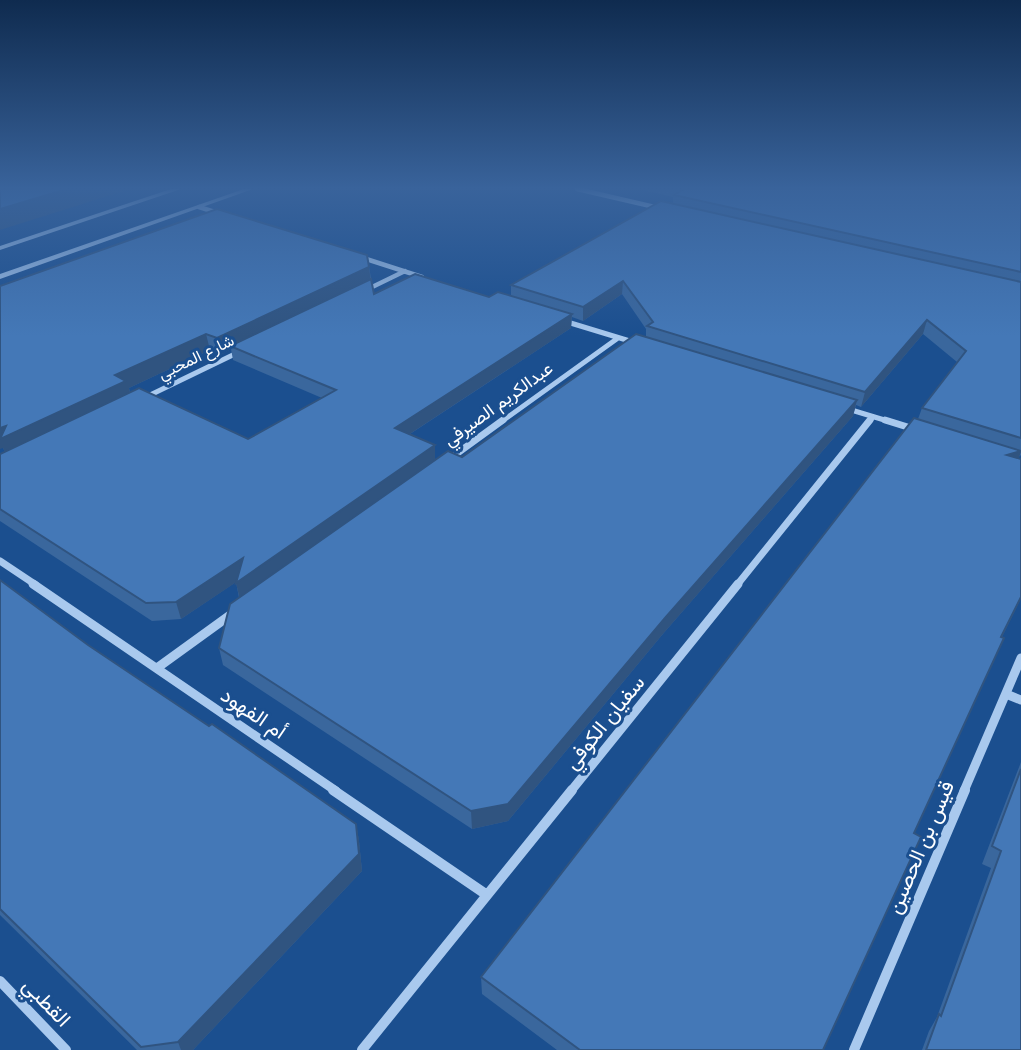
<svg xmlns="http://www.w3.org/2000/svg" width="1021" height="1050" font-family="Figtree,Vazirmatn,sans-serif">
<style>
.lines{fill:none;stroke-linecap:round;stroke-linejoin:round}
.minor-far4{stroke:#a9c9ee;stroke-width:4.5}
.minor-far3{stroke:#a9c9ee;stroke-width:5}
.minor-far2{stroke:#a9c9ee;stroke-width:7}
.minor-far1{stroke:#a9c9ee;stroke-width:9}
.minor{stroke:#a9c9ee;stroke-width:10}
.tertiary{fill:#a9c9ee;fill-rule:evenodd}
.wall{fill:#3a679d;fill-rule:evenodd}
.shaded-wall{fill:#305480}
.building{fill:#4478b7;stroke:#305480;stroke-width:2}
.labels{text-anchor:middle;dominant-baseline:central;stroke-width:6;stroke-linejoin:round;paint-order:stroke}
.far-street-label{font-size:16px;fill:#fff;stroke:#1b4f8f}
.street-label{font-size:18px;fill:#fff;stroke:#1b4f8f}
.near-street-label{font-size:21px;fill:#fff;stroke:#1b4f8f}
</style>
<rect width="100%" height="100%" fill="#1b4f8f"/>
<g class="lines">
<!-- minor-far4 -->
<path class="minor-far4" d="M 577,189 L 659,208
M 199,207 L 218,213
M 360,257 L 422,277
M 366,290 L 405,271"/>
<!-- minor-far3 -->
<path class="minor-far3" d="M 564,321 L 633,342
M 146,397 L 239,352
M 848,409 L 891,422
M 501,422 L 618,338
M 869,422 L 873,417"/>
<!-- minor-far2 -->
<path class="minor-far2" d="M 885,420 L 914,429
M 448,460 L 503,420
M 0,561 L 36,585
M 737,585 L 870,420"/>
<!-- minor-far1 -->
<path class="minor-far1" d="M 33,584 L 336,791
M 157,668 L 233,613
M 1006,694 L 1021,700
M 571,791 L 738,584
M 964,791 L 1021,658"/>
<!-- minor -->
<path class="minor" d="M 333,790 L 487,895
M 0,981 L 66,1050
M 362,1050 L 572,790
M 854,1050 L 965,790"/>
<!-- tertiary -->
<path class="tertiary" d="M 171,189 L 181,189 L 0,250 L 0,246 Z
M 244,189 L 253,189 L 0,279 L 0,274 Z"/>
</g>
<!-- wall -->
<path class="wall" d="M 639,189 L 1021,189 L 1021,456 L 1020,455 L 1018,459 L 1021,459 L 1021,598 L 1002,637 L 914,833 L 823,1050 L 557,1050 L 482,994 L 481,977 L 918,419 L 922,408 L 957,362 L 923,334 L 861,407 L 856,405 L 853,416 L 662,635 L 508,821 L 472,829 L 223,665 L 219,648 L 239,598 L 236,582 L 181,619 L 152,621 L 0,521 L 0,454 L 5,452 L 3,448 L 0,286 L 369,267 L 374,294 L 489,297 L 511,296 L 511,285 L 673,204 L 673,197 ZM 622,294 L 646,329 L 646,337 L 462,457 L 435,459 L 410,434 L 571,328 L 572,317 L 583,321 ZM 231,349 L 233,360 L 322,398 L 248,439 L 130,393 L 129,388 L 210,350 L 220,355 Z
M 0,580 L 88,645 L 356,824 L 359,841 L 362,871 L 193,1050 L 137,1050 L 0,915 Z
M 1021,762 L 1021,1050 L 922,1050 L 929,1031 L 937,1017 L 991,868 L 982,864 Z"/>
<!-- shaded-wall -->
<path class="shaded-wall" d="M 67,189 L 130,189 L 0,230 L 0,209 Z
M 369,267 L 371,282 L 230,346 L 231,349 L 220,355 L 217,338 Z
M 623,281 L 622,294 L 583,321 L 583,307 Z
M 572,314 L 571,328 L 396,443 L 395,428 Z
M 927,320 L 923,334 L 861,407 L 865,392 Z
M 206,334 L 210,350 L 129,388 L 131,398 L 7,457 L 3,448 L 0,449 L 0,428 Z
M 857,400 L 853,416 L 662,635 L 508,821 L 472,829 L 471,811 Z
M 435,445 L 435,461 L 240,600 L 236,583 Z
M 1021,451 L 1021,452 L 1015,467 L 1007,455 Z
M 243,558 L 247,575 L 181,619 L 176,602 Z
M 356,824 L 359,841 L 362,871 L 193,1050 L 181,1050 L 178,1042 Z"/>
<!-- building -->
<path class="building" d="M 0,189 L 67,189 L 0,209 Z
M 684,189 L 1021,189 L 1021,272 L 674,195 Z
M 661,201 L 1021,282 L 1021,438 L 922,408 L 966,351 L 927,320 L 865,392 L 647,326 L 653,322 L 623,281 L 583,307 L 511,285 Z
M 217,209 L 367,255 L 369,267 L 217,338 L 206,334 L 115,375 L 126,381 L 0,439 L 6,426 L 0,428 L 0,286 Z
M 415,274 L 489,297 L 498,292 L 572,314 L 395,428 L 435,445 L 236,583 L 243,558 L 176,602 L 146,603 L 0,509 L 0,454 L 139,388 L 248,439 L 336,390 L 230,346 L 371,279 L 374,294 Z
M 636,334 L 857,400 L 665,618 L 508,804 L 471,811 L 219,648 L 230,604 L 448,451 L 462,457 Z
M 914,418 L 1021,451 L 1007,455 L 1021,459 L 1021,597 L 1001,637 L 1004,638 L 914,833 L 921,837 L 823,1050 L 580,1050 L 481,977 Z
M 0,580 L 88,645 L 209,726 L 212,724 L 356,824 L 359,854 L 178,1042 L 141,1047 L 0,909 Z
M 1021,769 L 1021,1050 L 926,1050 L 939,1014 L 941,1016 L 1001,851 L 992,846 Z"/>
<!-- sky -->
<linearGradient id="sky" x2="0" y2="1"><stop stop-color="#0f2b4f"/><stop offset="0.56" stop-color="#39639b"/><stop offset="1" stop-color="#39639b" stop-opacity="0"/></linearGradient>
<rect width="1021" height="336" fill="url(#sky)"/>
<g class="labels">
<!-- far-street labels -->
<g class="far-street-label">
<text transform="translate(196 357) rotate(-26)">شارع المحبي</text>
</g>
<!-- street labels -->
<g class="street-label">
<text transform="translate(498 404) rotate(-36)">عبدالكريم الصيرفي</text>
</g>
<!-- near-street labels -->
<g class="near-street-label">
<text transform="translate(254 713) rotate(34)">أم الفهود</text>
<text transform="translate(604 722) rotate(-51)">سفيان الكوفي</text>
<text transform="translate(920 847) rotate(-67)">قيس بن الحصين</text>
<text transform="translate(47 1002) rotate(46)">القطبي</text>
</g>
</g>
</svg>
